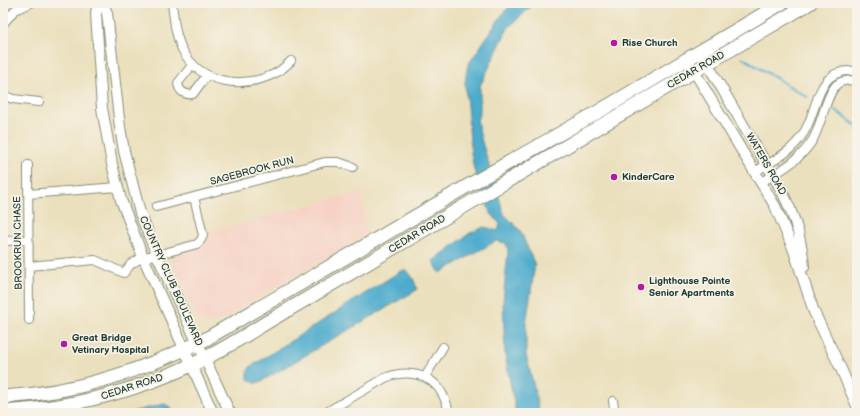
<svg xmlns="http://www.w3.org/2000/svg" width="860" height="416" font-family="'Balsamiq Sans',sans-serif">
<style>
.built{fill:#f6d2c5}
.water{fill:#4dabcc;stroke:#367480}
.lines{fill:none;stroke-linecap:round;stroke-linejoin:round}
.stream{stroke:#4dabcc;stroke-width:2.5}
.minor-casing{stroke:#858e78;stroke-width:10}
.tertiary-casing{stroke:#858e78;stroke-width:12}
.primary-casing{stroke:#858e78;stroke-width:15}
.minor{stroke:#fff;stroke-width:8}
.tertiary{stroke:#fff;stroke-width:10}
.primary{stroke:#fff;stroke-width:13}
.poi-dot{fill:#b5179e;stroke:#f7f3e8;stroke-width:1.5}
.labels{text-anchor:middle;dominant-baseline:central;stroke-width:3.5;stroke-linejoin:round;paint-order:stroke}
.poi-label{font-size:10px;font-weight:bold;fill:#1f3d34;stroke:#f7f3e8;text-anchor:start}
.street-label{font-size:10px;fill:#1f3d34;stroke:#f7f3e8}
</style>
<rect width="100%" height="100%" fill="#f7f3e8"/>
<filter id="ink" filterUnits="userSpaceOnUse"><feTurbulence type="fractalNoise" baseFrequency=".025" numOctaves="2"/><feDisplacementMap in="SourceGraphic" scale="8" xChannelSelector="R" yChannelSelector="G"/><feConvolveMatrix kernelMatrix="1 2 1 2 8 2 1 2 1" color-interpolation-filters="sRGB"/></filter>
<filter id="wash" filterUnits="userSpaceOnUse"><feTurbulence type="fractalNoise" baseFrequency=".012" numOctaves="4" result="noise"/><feDisplacementMap in="SourceGraphic" scale="16" xChannelSelector="R" yChannelSelector="G"/><feGaussianBlur stdDeviation="0.9" result="paint"/><feColorMatrix in="noise" values="0 0 0 0 0 0 0 0 0 0 0 0 0 0 0 0 0 1.4 0 .05"/><feComposite in="paint" operator="in"/></filter>
<g filter="url(#wash)">
<rect width="100%" height="100%" fill="#ebe0bd"/>
<!-- built -->
<path class="built" d="M 361,191 L 368,234 L 213,325 L 198,321 L 171,262 L 172,257 L 197,249 L 206,244 L 209,232 Z"/>
<!-- water -->
<path class="water" d="M 513,3 L 535,3 L 508,28 L 480,86 L 480,113 L 477,120 L 482,142 L 504,214 L 520,230 L 535,265 L 526,324 L 526,355 L 535,391 L 539,413 L 516,413 L 505,355 L 503,302 L 508,250 L 506,243 L 496,241 L 440,273 L 433,261 L 470,233 L 484,227 L 498,231 L 500,224 L 490,212 L 474,170 L 471,152 L 465,83 L 467,68 L 470,62 L 504,12 Z
M 405,270 C 412,273 414,281 417,288 L 415,291 L 260,382 L 255,383 L 248,379 L 248,371 L 250,367 L 399,272 Z
M 164,404 L 171,407 L 173,413 L 127,413 Z"/>
<g class="lines">
<!-- stream -->
<path class="stream" d="M 743,58 L 807,97
M 835,110 L 857,126"/>
</g>
</g>
<g filter="url(#ink)">
<g class="lines">
<defs>
<path id="minor" d="M 172,3 C 174,19 175,36 183,51 C 201,84 242,89 274,74 C 280,71 286,66 291,61
M 3,24 L 15,10 L 31,3
M 193,64 L 178,83 C 179,92 185,95 193,94 L 207,75
M 3,95 L 13,99 L 39,102
M 28,165 L 29,320
M 756,171 C 773,161 792,152 803,134 C 820,108 814,67 857,71
M 762,182 C 780,171 800,160 812,141 C 821,128 827,89 839,83 C 844,80 851,80 857,80
M 28,194 L 118,187
M 156,207 L 325,162 L 338,162 L 353,167
M 3,241 L 28,240
M 29,266 L 95,260 L 124,273 L 131,264 L 143,257 L 157,255 L 197,244 L 201,240 L 203,235 L 194,197
M 425,377 L 443,347
M 613,401 L 615,413
M 325,413 L 385,378 C 406,369 432,373 443,395 C 446,401 448,407 449,413"/>
<path id="tertiary" d="M 98,3 L 96,13 L 102,108 L 112,164 L 121,200 L 143,257 L 213,413
M 103,3 L 107,13 L 120,127 L 124,151 L 140,213 L 157,255 L 230,413
M 704,58 C 721,87 738,116 755,145 C 780,187 800,216 804,267
M 691,66 L 775,206 L 793,248 L 814,312 L 842,371 L 857,406"/>
<path id="primary" d="M 3,397 C 77,393 141,371 206,339 L 469,185 L 591,116 L 782,3
M 3,412 C 71,408 138,391 200,361 C 224,349 246,335 269,321 L 810,3"/>
</defs>
<!-- minor casing -->
<use href="#minor" class="minor-casing"/>
<!-- tertiary casing -->
<use href="#tertiary" class="tertiary-casing"/>
<!-- primary casing -->
<use href="#primary" class="primary-casing"/>
<!-- minor -->
<use href="#minor" class="minor"/>
<!-- tertiary -->
<use href="#tertiary" class="tertiary"/>
<!-- primary -->
<use href="#primary" class="primary"/>
</g>
</g>
<!-- markers -->
<g class="poi-dot">
<circle cx="614" cy="43" r="4"/>
<circle cx="614" cy="177" r="4"/>
<circle cx="641" cy="287" r="4"/>
<circle cx="64" cy="344" r="4"/>
</g>
<g class="labels">
<!-- poi labels -->
<g class="poi-label">
<text x="622" y="43">Rise Church</text>
<text x="622" y="177">KinderCare</text>
<text x="649" y="281">Lighthouse Pointe<tspan x="649" dy="12">Senior Apartments</tspan></text>
<text x="72" y="338">Great Bridge<tspan x="72" dy="12">Vetinary Hospital</tspan></text>
</g>
<!-- street labels -->
<g class="street-label">
<text transform="translate(696 70) rotate(-30)">CEDAR ROAD</text>
<text transform="translate(766 164) rotate(60)">WATERS ROAD</text>
<text transform="translate(252 171) rotate(-15)">SAGEBROOK RUN</text>
<text transform="translate(417 234) rotate(-31)">CEDAR ROAD</text>
<text transform="translate(18 243) rotate(-91)">BROOKRUN CHASE</text>
<text transform="translate(171 281) rotate(66)">COUNTRY CLUB BOULEVARD</text>
<text transform="translate(132 387) rotate(-18)">CEDAR ROAD</text>
</g>
</g>
<!-- margin -->
<rect width="860" height="416" fill="none" stroke="#f7f3e8" stroke-width="16"/>
</svg>
